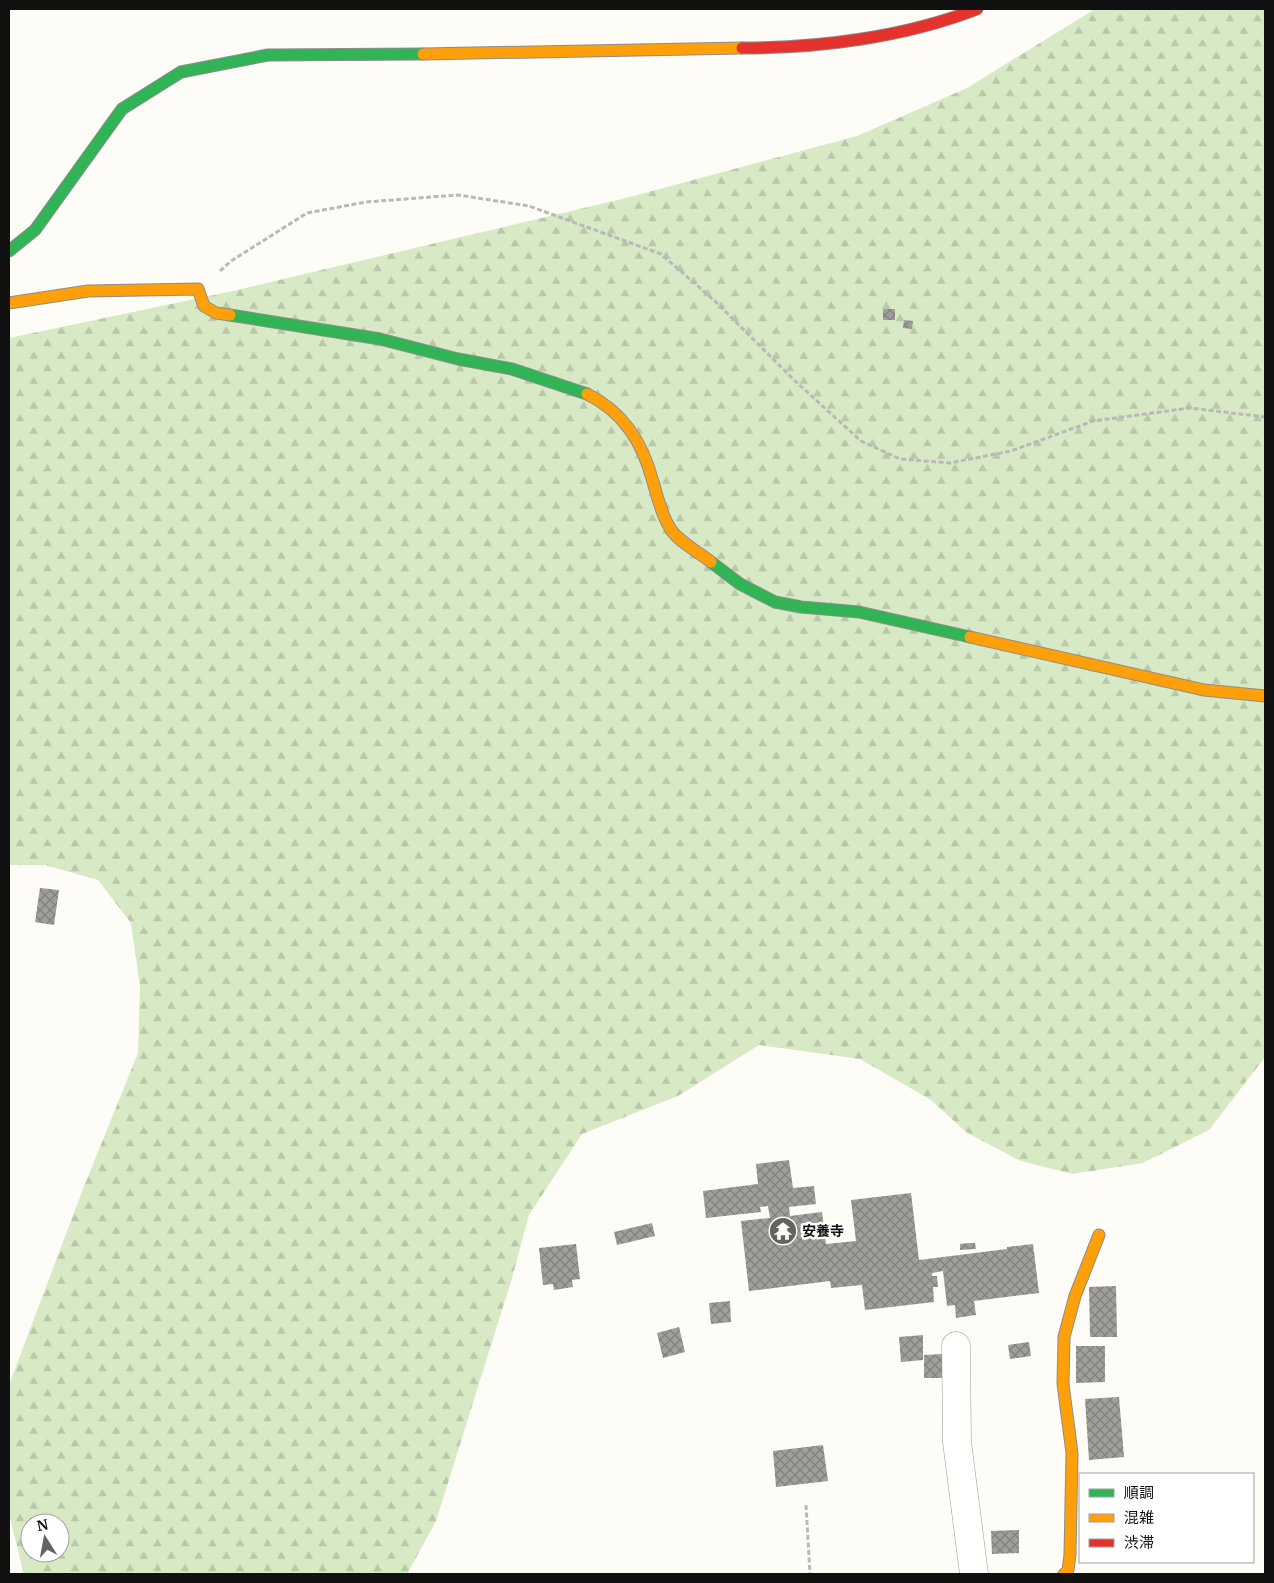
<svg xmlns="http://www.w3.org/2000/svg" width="1274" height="1583" font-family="Merriweather,'Noto Sans JP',serif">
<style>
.forest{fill:url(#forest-firs);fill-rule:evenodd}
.building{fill:url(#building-cross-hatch)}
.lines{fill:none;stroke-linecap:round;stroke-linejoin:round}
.street-casing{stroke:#979795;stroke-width:29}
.fast-casing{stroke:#8e8d8b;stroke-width:13}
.slow-casing{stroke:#8e8d8b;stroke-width:13}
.jam-casing{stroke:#8e8d8b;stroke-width:13}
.path{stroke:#b9b9b8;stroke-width:3;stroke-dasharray:5 2.5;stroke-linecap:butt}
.street{stroke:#fffffe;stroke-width:28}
.fast{stroke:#30b455;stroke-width:11}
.slow{stroke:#ff9f0a;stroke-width:11}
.jam{stroke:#e5322d;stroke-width:11}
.labels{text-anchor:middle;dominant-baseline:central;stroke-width:5;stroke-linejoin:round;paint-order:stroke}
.poi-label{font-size:14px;font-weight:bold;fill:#111;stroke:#fff;text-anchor:start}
</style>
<defs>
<pattern id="forest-firs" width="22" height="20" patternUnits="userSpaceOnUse" patternTransform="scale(1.25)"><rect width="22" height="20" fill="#d8eac5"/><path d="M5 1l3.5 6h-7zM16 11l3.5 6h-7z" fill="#b8c8a8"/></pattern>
<pattern id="building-cross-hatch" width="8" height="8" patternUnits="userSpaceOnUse" patternTransform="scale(1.25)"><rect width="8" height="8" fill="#a19f9c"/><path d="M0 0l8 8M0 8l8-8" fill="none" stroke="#82807e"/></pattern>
</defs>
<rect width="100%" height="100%" fill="#fdfcf7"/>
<!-- forest -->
<path class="forest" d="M 1095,9 L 1265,9 L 1265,1057 L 1209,1130 L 1143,1163 L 1072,1174 L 1018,1160 L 966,1132 L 931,1100 L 860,1059 L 759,1045 L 678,1096 L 582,1134 L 529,1215 L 512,1278 L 436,1521 L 407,1574 L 24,1574 L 9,1514 L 9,1385 L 83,1189 L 138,1053 L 140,987 L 131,923 L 98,880 L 45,865 L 9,865 L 9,338 L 233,291 L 626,198 L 857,136 L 967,88 ZM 30,1523 L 60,1523 L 60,1553 L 30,1553 Z"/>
<!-- building -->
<path class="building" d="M 883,309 L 895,309 L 895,320 L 883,320 Z
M 904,320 L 913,321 L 912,329 L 903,328 Z
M 40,888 L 59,890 L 54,925 L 35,922 Z
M 789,1160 L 793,1188 L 814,1186 L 816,1204 L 789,1207 L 790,1216 L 822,1212 L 826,1244 L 856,1241 L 851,1200 L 911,1193 L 919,1260 L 1007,1249 L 1007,1247 L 1033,1244 L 1039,1293 L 974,1301 L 976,1315 L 956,1318 L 955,1305 L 947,1306 L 943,1271 L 932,1273 L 932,1276 L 937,1276 L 938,1287 L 933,1287 L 934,1302 L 865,1310 L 862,1285 L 831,1288 L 830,1281 L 749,1291 L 741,1221 L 770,1218 L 768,1206 L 760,1207 L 761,1212 L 706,1218 L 703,1191 L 758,1184 L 756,1164 Z
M 652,1223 L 655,1236 L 617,1245 L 614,1232 Z
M 970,1243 L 975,1243 L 976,1249 L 960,1250 L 960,1244 Z
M 576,1244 L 580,1279 L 572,1280 L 573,1287 L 554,1290 L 553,1284 L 543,1285 L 539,1248 Z
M 1116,1286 L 1117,1337 L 1090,1337 L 1089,1287 Z
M 730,1301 L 731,1322 L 711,1324 L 709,1303 Z
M 679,1327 L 685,1352 L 663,1358 L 657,1333 Z
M 923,1335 L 923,1360 L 901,1362 L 899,1337 Z
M 1029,1342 L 1031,1356 L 1010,1359 L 1008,1345 Z
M 1076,1346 L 1105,1346 L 1105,1382 L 1076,1383 Z
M 942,1354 L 943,1378 L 924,1378 L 924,1355 Z
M 1119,1397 L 1124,1457 L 1089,1460 L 1085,1399 Z
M 823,1445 L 828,1481 L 776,1487 L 773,1451 Z
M 1019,1530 L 1019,1553 L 992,1554 L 991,1531 Z"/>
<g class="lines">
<defs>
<path id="street" d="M 956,1346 L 957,1442 L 974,1574"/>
<path id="fast" d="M 9,251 L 35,230 L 122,109 L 181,72 L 268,55 L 423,54
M 230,315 L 380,339 L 458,359 L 512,369 L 587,394
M 711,562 L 740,584 L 775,602 L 801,607 L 859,612 L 970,637"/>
<path id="slow" d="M 423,54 L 742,48
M 9,303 L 88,291 L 198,289 L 204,306 L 216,313 L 230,315
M 587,394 C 624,412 643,443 653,482 C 658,498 661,514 670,528 C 676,540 700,553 711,562
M 970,637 L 1204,690 L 1265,696
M 1064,1574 L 1068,1570 L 1070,1555 L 1072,1453 L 1063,1384 L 1064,1337 L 1075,1296 L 1099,1235"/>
<path id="jam" d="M 742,48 C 820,48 905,37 977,9"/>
</defs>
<!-- street casing -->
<use href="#street" class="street-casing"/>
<!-- fast casing -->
<use href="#fast" class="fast-casing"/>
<!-- slow casing -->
<use href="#slow" class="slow-casing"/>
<!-- jam casing -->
<use href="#jam" class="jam-casing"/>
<!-- path -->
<path class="path" d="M 220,271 L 231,261 L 307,213 L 366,202 L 458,195 L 529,206 L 661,254 L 716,302 L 794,380 L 861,441 L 900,459 L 950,463 L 1011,451 L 1093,421 L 1190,408 L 1265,417
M 806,1505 L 810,1574"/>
<!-- street -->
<use href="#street" class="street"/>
<!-- fast -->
<use href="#fast" class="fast"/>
<!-- slow -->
<use href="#slow" class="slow"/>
<!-- jam -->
<use href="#jam" class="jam"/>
</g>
<!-- icons -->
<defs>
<symbol id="temple-disc" viewBox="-11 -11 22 22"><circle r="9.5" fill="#646362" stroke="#fff"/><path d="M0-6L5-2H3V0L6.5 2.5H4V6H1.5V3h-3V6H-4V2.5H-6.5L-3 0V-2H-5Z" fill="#fff"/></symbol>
</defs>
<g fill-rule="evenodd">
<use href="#temple-disc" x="767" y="1215" width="32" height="32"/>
</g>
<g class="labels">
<!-- poi labels -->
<g class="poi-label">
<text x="802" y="1231">安養寺</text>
</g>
</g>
<!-- border -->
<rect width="1274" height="1583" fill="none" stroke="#111111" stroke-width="20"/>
<!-- legend -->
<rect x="1079" y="1473" width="175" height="90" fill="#ffffff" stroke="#a0a0a0"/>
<rect x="1089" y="1489" width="25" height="8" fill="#30b455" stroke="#a0a0a0"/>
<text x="1124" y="1498" font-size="15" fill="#111111">順調</text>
<rect x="1089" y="1514" width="25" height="8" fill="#ff9f0a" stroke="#a0a0a0"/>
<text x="1124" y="1523" font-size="15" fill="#111111">混雑</text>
<rect x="1089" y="1539" width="25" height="8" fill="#e5322d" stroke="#a0a0a0"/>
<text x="1124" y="1548" font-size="15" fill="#111111">渋滞</text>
<!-- north arrow -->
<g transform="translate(45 1538) rotate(349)"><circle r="24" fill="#ffffff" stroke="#a0a0a0"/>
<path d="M0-4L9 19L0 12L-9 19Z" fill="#646362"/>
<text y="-8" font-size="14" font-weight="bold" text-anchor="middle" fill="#111111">N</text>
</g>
</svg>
